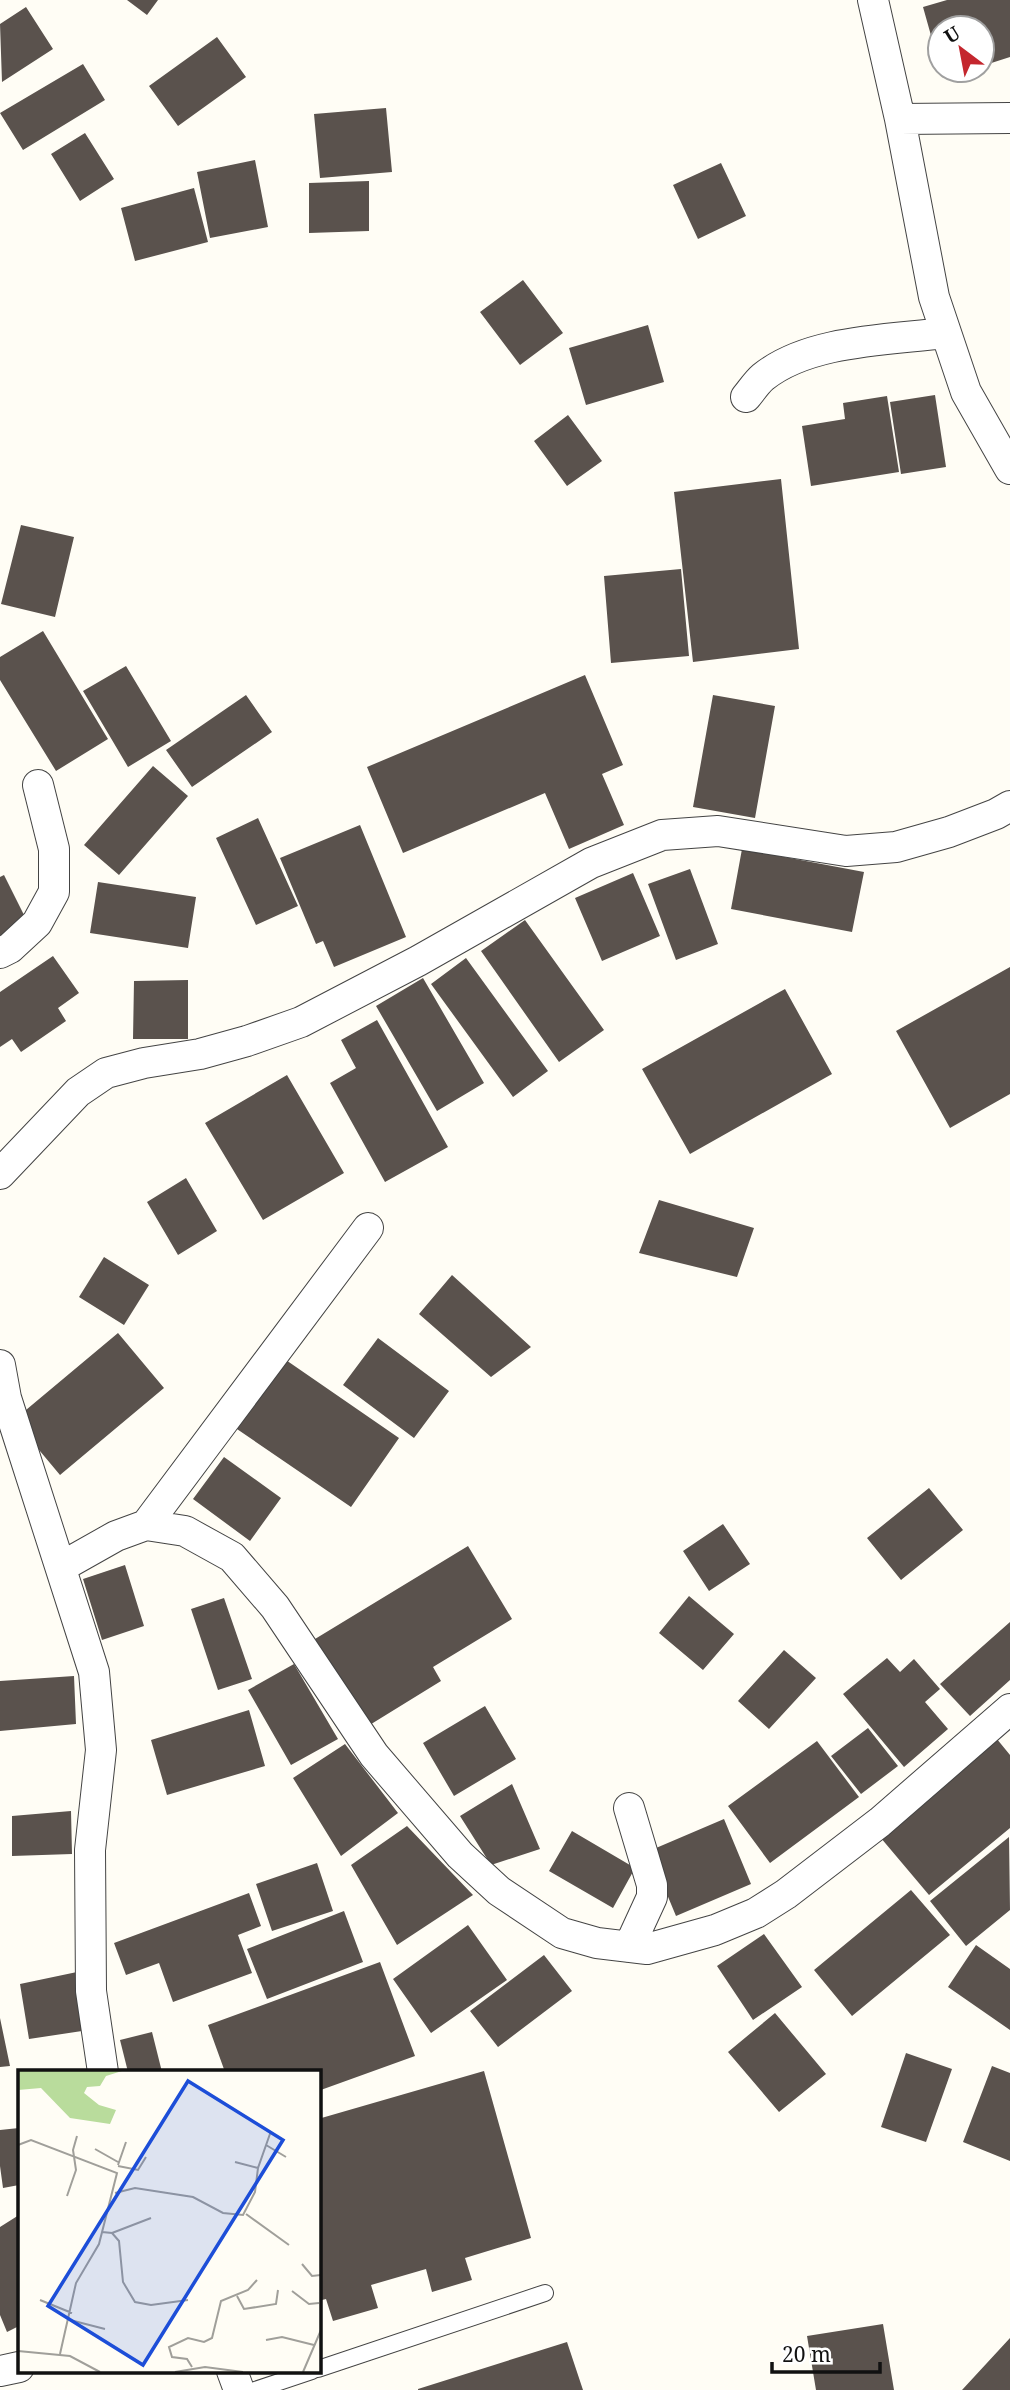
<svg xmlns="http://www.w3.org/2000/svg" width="1010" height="2390" font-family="'Noto Serif',serif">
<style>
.building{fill:#5a524d}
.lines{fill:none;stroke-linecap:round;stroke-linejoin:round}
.service-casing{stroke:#444;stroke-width:18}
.minor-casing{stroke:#444;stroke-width:32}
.service{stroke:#fff;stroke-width:16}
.minor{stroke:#fff;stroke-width:30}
.inset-road{fill:none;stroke:#a09f9a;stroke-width:2}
.view{fill:#1d4ed8;fill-opacity:0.15;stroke:#1d4ed8;stroke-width:3.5}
.inset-edge{fill:none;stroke:#111;stroke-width:3.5}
</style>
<rect width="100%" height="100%" fill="#fffdf5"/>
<!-- building -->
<path class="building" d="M 127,0 L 158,0 L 147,15 Z
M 947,0 L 1010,0 L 1010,57 L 982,66 L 982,28 L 940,28 L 939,64 L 923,7 Z
M 26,7 L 53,49 L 2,82 L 0,24 Z
M 217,37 L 246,77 L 178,126 L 149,86 Z
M 83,64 L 105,100 L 23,150 L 0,113 Z
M 941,70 L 966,70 L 967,71 L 943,78 Z
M 386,108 L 392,172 L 320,178 L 314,114 Z
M 85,133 L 114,179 L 80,201 L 51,154 Z
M 255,160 L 268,227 L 210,238 L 197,172 Z
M 721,163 L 746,216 L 698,239 L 673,185 Z
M 369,181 L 369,231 L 309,233 L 309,183 Z
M 194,188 L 208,242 L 135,261 L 121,208 Z
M 523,280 L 563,333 L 520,365 L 480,312 Z
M 648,325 L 664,382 L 586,405 L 569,348 Z
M 935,395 L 946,467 L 901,474 L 890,402 Z
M 887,396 L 899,472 L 811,486 L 802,426 L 845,419 L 843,403 Z
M 568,415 L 602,461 L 567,486 L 534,441 Z
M 781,479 L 799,649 L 693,662 L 674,492 Z
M 21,525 L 74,537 L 55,617 L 1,604 Z
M 681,569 L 689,656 L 611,663 L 604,576 Z
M 43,631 L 108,739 L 56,771 L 0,680 L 0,657 Z
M 126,666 L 171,741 L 128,767 L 83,691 Z
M 585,675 L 623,765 L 602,774 L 624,825 L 569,849 L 545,793 L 403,853 L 367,767 Z
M 246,695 L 272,732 L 192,787 L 166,750 Z
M 713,695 L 775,706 L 755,818 L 693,807 Z
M 153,766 L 188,796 L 119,875 L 84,845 Z
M 258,818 L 298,906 L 256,925 L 216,838 Z
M 360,825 L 406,937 L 334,967 L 323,941 L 316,944 L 280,858 Z
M 742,849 L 864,872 L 852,932 L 731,909 Z
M 690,869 L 718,944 L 676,960 L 648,884 Z
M 633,873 L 660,936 L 602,961 L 575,898 Z
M 4,875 L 28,923 L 0,937 L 0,877 Z
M 98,882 L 196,897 L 188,948 L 90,933 Z
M 525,920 L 604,1030 L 559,1062 L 481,951 Z
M 53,956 L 79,993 L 58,1008 L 66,1021 L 21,1052 L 12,1039 L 0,1047 L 0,992 Z
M 466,958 L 548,1071 L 513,1097 L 431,984 Z
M 1010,967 L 1010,1094 L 950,1128 L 896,1031 Z
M 423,978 L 484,1083 L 437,1111 L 376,1006 Z
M 188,980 L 188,1039 L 133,1039 L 134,981 Z
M 785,989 L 832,1074 L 690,1154 L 642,1069 Z
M 377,1020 L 448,1147 L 385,1182 L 330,1083 L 356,1068 L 341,1040 Z
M 287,1075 L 344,1173 L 263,1220 L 205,1123 Z
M 186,1178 L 217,1231 L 178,1255 L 147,1202 Z
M 659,1200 L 754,1228 L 737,1277 L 639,1253 Z
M 104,1257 L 149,1285 L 124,1325 L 79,1297 Z
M 452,1275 L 531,1347 L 491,1377 L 419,1314 Z
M 118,1333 L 164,1388 L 60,1475 L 14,1420 Z
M 378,1338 L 449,1391 L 414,1438 L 343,1385 Z
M 283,1358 L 399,1438 L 351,1507 L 234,1427 Z
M 224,1457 L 281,1498 L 250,1541 L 193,1499 Z
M 929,1488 L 963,1530 L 901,1580 L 867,1538 Z
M 723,1524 L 750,1564 L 709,1591 L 683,1551 Z
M 468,1546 L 512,1619 L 433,1667 L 441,1681 L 368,1726 L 315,1639 Z
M 125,1565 L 144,1626 L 102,1640 L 83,1579 Z
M 689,1596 L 734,1634 L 703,1670 L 659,1633 Z
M 224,1598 L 252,1679 L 218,1690 L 191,1609 Z
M 1010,1622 L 1010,1680 L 970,1716 L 940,1684 Z
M 784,1650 L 816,1678 L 769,1729 L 738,1701 Z
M 887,1658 L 900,1672 L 914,1659 L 940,1689 L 925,1702 L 948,1729 L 904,1767 L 843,1694 Z
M 294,1664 L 338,1739 L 291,1765 L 248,1690 Z
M 74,1676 L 76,1724 L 0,1731 L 0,1681 Z
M 485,1706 L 516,1759 L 454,1796 L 423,1743 Z
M 249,1710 L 265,1766 L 167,1795 L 151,1740 Z
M 868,1728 L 898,1766 L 861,1794 L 831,1756 Z
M 992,1733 L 1010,1755 L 1010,1828 L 929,1895 L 875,1831 Z
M 817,1741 L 859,1797 L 770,1863 L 728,1806 Z
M 345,1744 L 398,1813 L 341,1856 L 293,1778 Z
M 512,1784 L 540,1849 L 491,1865 L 460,1816 Z
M 71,1811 L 72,1854 L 12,1856 L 12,1816 Z
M 724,1819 L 751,1884 L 676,1916 L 649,1851 Z
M 407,1826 L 473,1895 L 397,1945 L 351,1865 Z
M 572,1831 L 635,1868 L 613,1908 L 549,1871 Z
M 1009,1837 L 1010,1910 L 966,1946 L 930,1901 Z
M 317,1863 L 333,1911 L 272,1931 L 256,1884 Z
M 911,1890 L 950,1935 L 852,2016 L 814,1970 Z
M 249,1893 L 261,1926 L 238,1935 L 252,1973 L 173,2002 L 159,1963 L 126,1975 L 114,1943 Z
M 344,1911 L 363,1962 L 267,1999 L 247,1949 Z
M 468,1925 L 507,1980 L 431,2033 L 393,1979 Z
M 764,1934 L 802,1987 L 753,2020 L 717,1966 Z
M 976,1945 L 1010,1969 L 1010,2030 L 948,1987 Z
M 544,1955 L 572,1991 L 498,2047 L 470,2011 Z
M 380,1962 L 415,2056 L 318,2091 L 318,2072 L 225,2072 L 208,2025 Z
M 77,1972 L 82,2031 L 29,2039 L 20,1984 Z
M 775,2013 L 826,2074 L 779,2112 L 728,2052 Z
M 0,2018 L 10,2066 L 0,2067 Z
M 152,2032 L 162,2072 L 128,2072 L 120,2040 Z
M 906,2053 L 952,2069 L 926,2142 L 881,2127 Z
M 992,2066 L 1010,2073 L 1010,2161 L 963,2142 Z
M 484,2071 L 531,2238 L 465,2258 L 472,2280 L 432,2292 L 426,2269 L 371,2285 L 378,2308 L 333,2321 L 326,2299 L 318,2301 L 318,2119 Z
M 19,2128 L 19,2185 L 3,2188 L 0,2166 L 0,2130 Z
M 19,2215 L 19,2326 L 7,2332 L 0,2315 L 0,2227 Z
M 883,2324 L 894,2390 L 816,2390 L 807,2336 Z
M 1010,2338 L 1010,2390 L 962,2390 Z
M 567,2342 L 583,2390 L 418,2390 L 418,2389 Z"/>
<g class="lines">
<defs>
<path id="service" d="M 318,2369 L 545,2293
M 255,2390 L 312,2371"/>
<path id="minor" d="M 873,0 L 900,119 L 934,297 L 966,392 L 1010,469
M 900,119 L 1010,118
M 746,397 C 751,391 757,382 763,377 C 809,340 888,340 944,333
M 0,953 L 10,948 L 37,923 L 54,892 L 54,849 L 38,785
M 0,1174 L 78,1092 L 106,1073 L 144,1063 L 200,1054 L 247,1041 L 301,1022 L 418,961 L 591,863 L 662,835 L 718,831 L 846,851 L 896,847 L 949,832 L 996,814 L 1010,806
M 0,1365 L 6,1398 L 94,1672 L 101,1750 L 90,1850 L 91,1991 L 103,2072
M 146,1525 L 368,1228
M 61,1567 L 116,1536 L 146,1525 L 185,1531 L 232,1557 L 275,1607 L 374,1755 L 460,1855 L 499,1891 L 562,1933 L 597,1943 L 647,1949 L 715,1930 L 756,1913 L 786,1894 L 880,1822 L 1010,1709
M 629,1947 L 652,1897 L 652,1885 L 629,1808
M 0,2371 L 19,2367
M 232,2371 L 239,2390"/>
</defs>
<!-- service casing -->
<use href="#service" class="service-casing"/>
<!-- minor casing -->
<use href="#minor" class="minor-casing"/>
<!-- service -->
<use href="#service" class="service"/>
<!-- minor -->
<use href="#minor" class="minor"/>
</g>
<!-- overview -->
<g transform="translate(18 2070)">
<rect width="303" height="303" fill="#fffdf5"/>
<path d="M 0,1 L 104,1 L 88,6 L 82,16 L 69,17 L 66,23 L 81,35 L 98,40 L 92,54 L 52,48 L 23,18 L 0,20 Z" fill="#b9dc9c"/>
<path class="inset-road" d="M 0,75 L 13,70 L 99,103 L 81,174 L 58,213 L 42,284M 248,75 L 268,87M 77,79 L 100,92M 217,92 L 240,98M 100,95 L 108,72M 100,96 L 120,100 L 128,87M 97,123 L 117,118 L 175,127 L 205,143 L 225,145 L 237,122 L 240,98 L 253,61M 49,126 L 58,100 L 55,80 L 59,66M 228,144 L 271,175M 84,162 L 94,163 L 101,171 L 105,212 L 117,232 L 133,235 L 170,230M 94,163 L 133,148M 284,194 L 294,206 L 303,205M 274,221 L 291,234 L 301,233M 219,226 L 226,239 L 258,234 L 260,220M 22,230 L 54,243M 52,250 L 87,259M 248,270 L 264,267 L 296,275M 0,281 L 52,286 L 82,302M 174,297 L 169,289 L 154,287 L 151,277 L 170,268 L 186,272 L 194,268 L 203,231 L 230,220 L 239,210M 157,302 L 187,297 L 225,302M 285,302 L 303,260"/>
<path class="view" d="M 170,11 L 265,70 L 125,295 L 30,236 Z"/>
<rect width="303" height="303" class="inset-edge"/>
</g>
<!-- north arrow -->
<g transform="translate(961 49) rotate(328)"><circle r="33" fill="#ffffff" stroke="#a0a0a0" stroke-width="2"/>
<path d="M0-5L12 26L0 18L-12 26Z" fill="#c4262e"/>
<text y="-10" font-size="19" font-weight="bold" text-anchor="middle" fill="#111111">U</text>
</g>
<!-- scale -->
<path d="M772 2362v10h108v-10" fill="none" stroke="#111111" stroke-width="3.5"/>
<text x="782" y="2362" font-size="21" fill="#111111" stroke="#ffffff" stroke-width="5" paint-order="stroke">20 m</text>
</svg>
